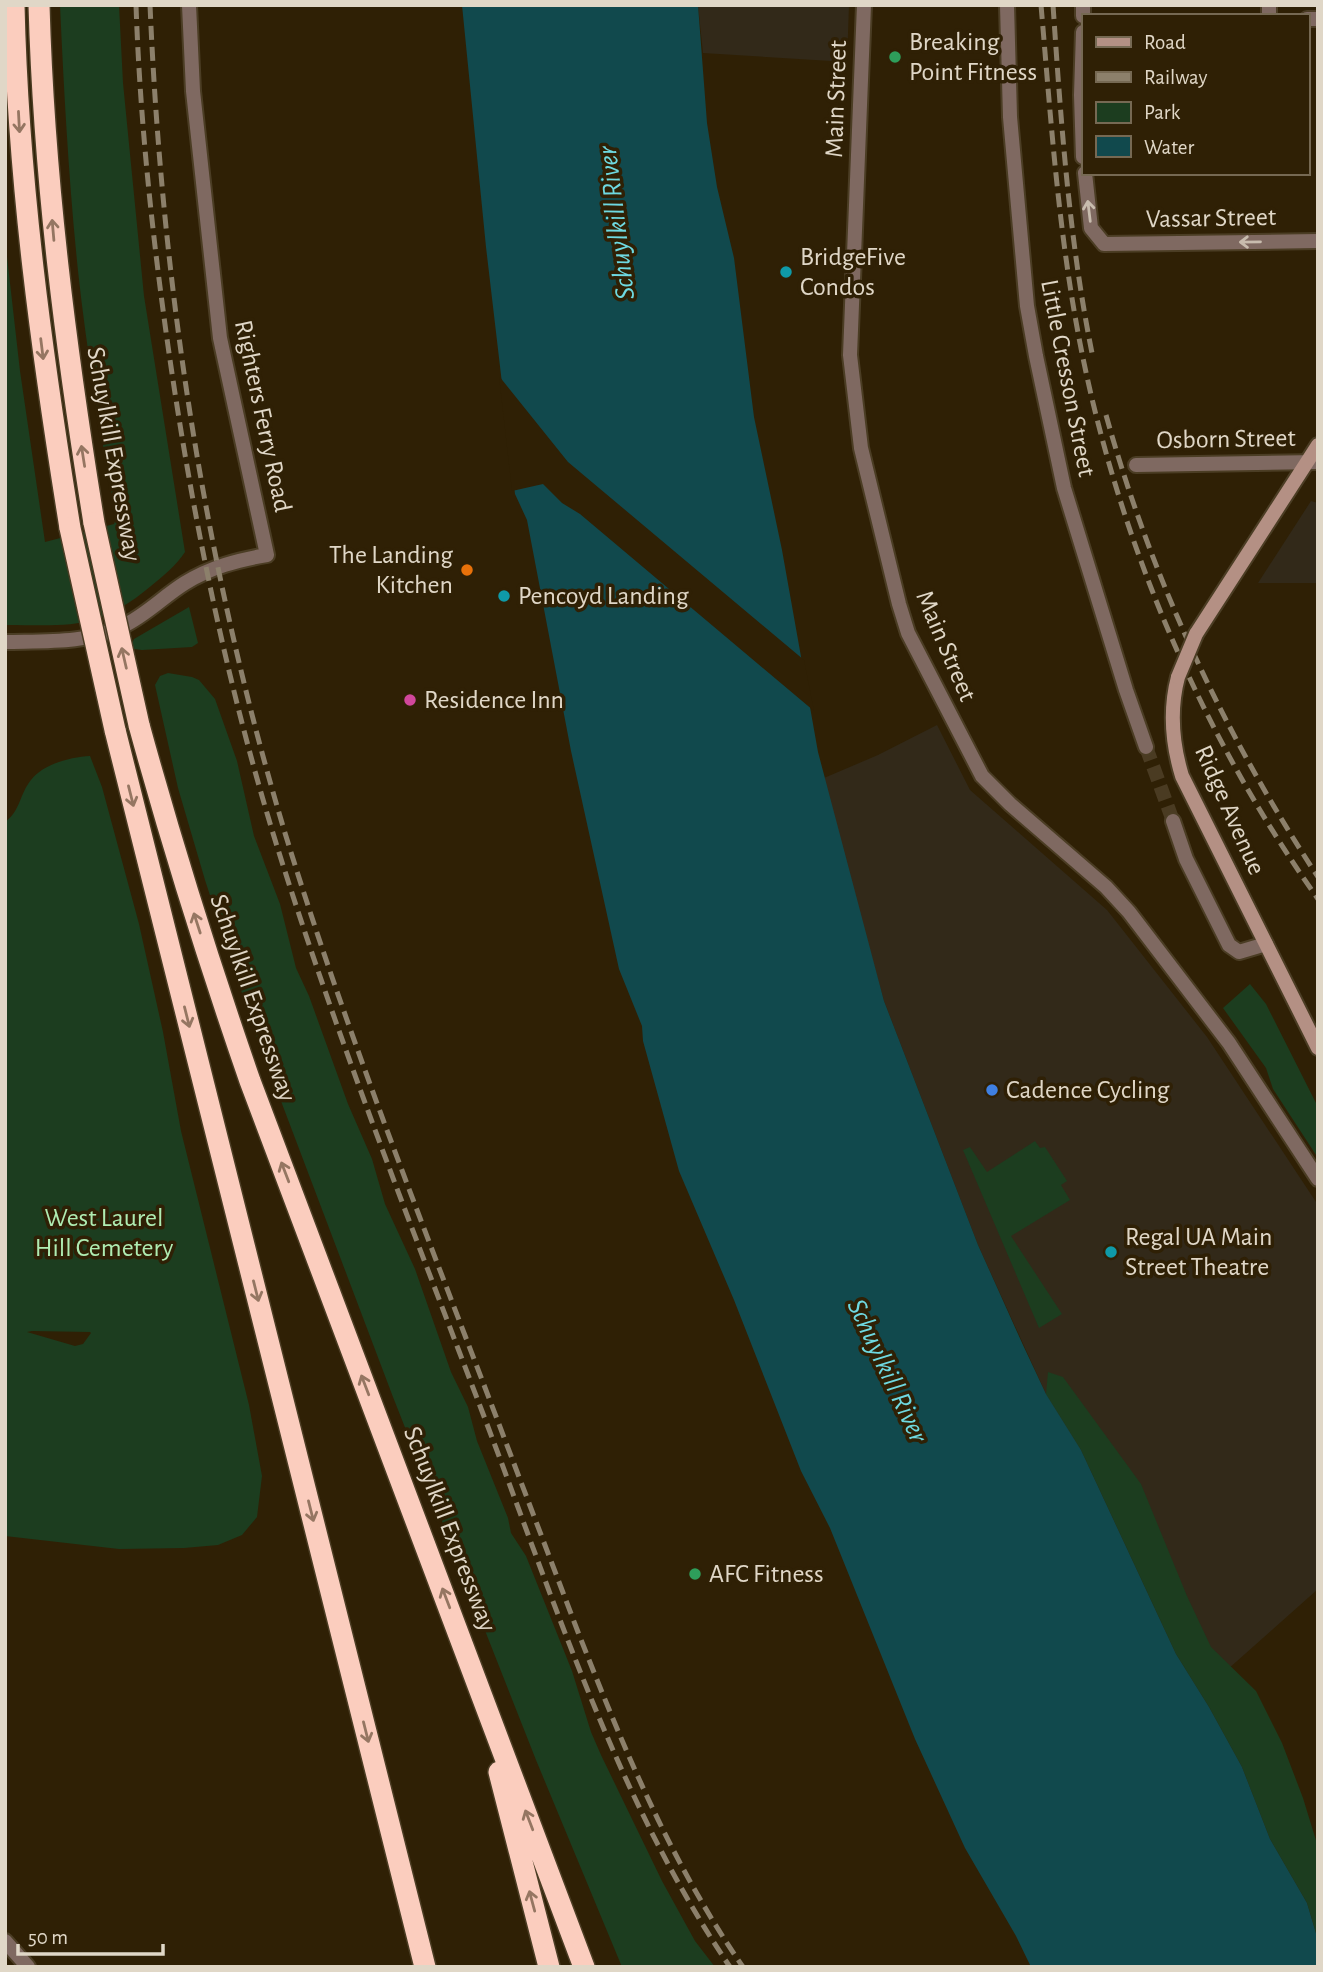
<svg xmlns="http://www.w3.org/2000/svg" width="1323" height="1972" font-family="'Alegreya Sans',sans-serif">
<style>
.commercial{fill:#322919}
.green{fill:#1c3d1f;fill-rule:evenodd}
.water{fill:#11494d}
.pier{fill:#2f2005}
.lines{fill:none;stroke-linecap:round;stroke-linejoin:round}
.minor-tunnel{stroke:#4a3b22;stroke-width:14;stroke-dasharray:14 7;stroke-linecap:butt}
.minor-casing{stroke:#4b3d24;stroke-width:18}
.tertiary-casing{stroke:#4b3d24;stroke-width:18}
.secondary-casing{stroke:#4b3d24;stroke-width:18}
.motorway-casing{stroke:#4b3d24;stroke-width:24}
.minor{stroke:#7f6961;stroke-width:14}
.tertiary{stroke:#7f6961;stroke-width:14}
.secondary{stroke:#b49084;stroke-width:14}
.motorway{stroke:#fbcdbe;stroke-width:21}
.rail{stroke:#8c806b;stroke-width:5;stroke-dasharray:14 7;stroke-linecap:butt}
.secondary-bridge-casing{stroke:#4b3d24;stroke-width:18;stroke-linecap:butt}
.motorway-bridge-casing{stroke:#4b3d24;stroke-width:24;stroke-linecap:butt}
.secondary-bridge{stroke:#b49084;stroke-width:14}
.motorway-bridge{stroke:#fbcdbe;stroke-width:21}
.oneway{stroke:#957662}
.oneway2{stroke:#c8bcae}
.leisure-dot{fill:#2e9e5b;stroke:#2f2005;stroke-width:2.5}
.culture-dot{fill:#0f9aa8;stroke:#2f2005;stroke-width:2.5}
.food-dot{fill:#e8710a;stroke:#2f2005;stroke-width:2.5}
.hotel-dot{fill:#d1479c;stroke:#2f2005;stroke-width:2.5}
.shop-dot{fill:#3f7fe0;stroke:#2f2005;stroke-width:2.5}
.labels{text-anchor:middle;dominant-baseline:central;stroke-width:7;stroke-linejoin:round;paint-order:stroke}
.poi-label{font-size:26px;fill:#e0d7c7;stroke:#2f2005;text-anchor:start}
.street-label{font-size:26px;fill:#e0d7c7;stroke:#2f2005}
.park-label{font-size:26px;fill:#afecb2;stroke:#2f2005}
.water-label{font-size:28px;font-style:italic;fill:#6ed9e1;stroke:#2f2005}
</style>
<rect width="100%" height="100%" fill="#2f2005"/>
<!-- commercial -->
<path class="commercial" d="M 698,5 L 849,5 L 847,62 L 703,53 Z
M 1311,501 L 1318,503 L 1318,583 L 1258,583 Z
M 937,725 L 970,790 L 1107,910 L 1207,1037 L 1318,1205 L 1318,1589 L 1201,1693 L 1081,1450 L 1046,1394 L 978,1245 L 884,1001 L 835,825 L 824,778 L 878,755 Z"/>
<!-- green -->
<path class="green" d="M 60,5 L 119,5 L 123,83 L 144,296 L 185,552 C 176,566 163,576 151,586 C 97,631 71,625 5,625 L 5,239 L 20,371 L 45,542 L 114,524 L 116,518 C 101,436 87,354 78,271 C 69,183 64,94 60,5 Z
M 189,607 L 198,643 L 192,647 L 142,650 L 134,649 L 131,646 L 134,639 Z
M 168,673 L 192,677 L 199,680 L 215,699 L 237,761 L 254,836 L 280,904 L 296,968 L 309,996 L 348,1104 L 372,1159 L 385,1204 L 415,1269 L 451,1372 L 468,1407 L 477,1441 L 508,1518 L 511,1533 L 526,1556 L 572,1671 L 591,1732 L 601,1755 L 662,1881 L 695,1941 L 715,1967 L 622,1967 L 536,1760 L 393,1397 L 253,1027 L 205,880 L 178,788 L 155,685 L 160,676 Z
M 90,756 L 102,787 L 139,924 L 163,1032 L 181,1131 L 249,1405 L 262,1476 L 257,1517 L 242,1535 L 218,1545 L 184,1548 L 119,1549 L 5,1536 L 5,822 C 20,812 20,793 31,780 C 43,764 71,757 90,756 ZM 32,1331 L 90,1332 L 91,1333 L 83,1344 L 75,1346 L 27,1332 Z
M 1250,984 L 1266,1004 L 1318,1107 L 1318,1158 L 1273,1089 L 1266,1068 L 1223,1008 Z
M 1035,1141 L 1040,1148 L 1045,1147 L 1067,1181 L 1061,1185 L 1070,1200 L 1011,1236 L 1062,1314 L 1039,1328 L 963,1150 L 970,1147 L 987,1172 Z
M 1048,1372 L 1063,1377 L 1141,1484 L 1187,1596 L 1211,1647 L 1256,1691 L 1282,1743 L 1303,1798 L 1318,1847 L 1318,1940 L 1307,1903 L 1270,1839 L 1242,1767 L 1209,1707 L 1176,1654 L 1081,1450 L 1046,1394 Z"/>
<!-- water -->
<path class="water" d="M 462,5 L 698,5 L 707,123 L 717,187 L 734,258 L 754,417 L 782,550 L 818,752 L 884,1001 L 978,1245 L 1023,1345 L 1046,1394 L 1081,1450 L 1176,1654 L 1209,1707 L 1242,1767 L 1270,1839 L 1307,1903 L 1318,1940 L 1318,1967 L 1031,1967 L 1016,1936 L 965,1848 L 915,1739 L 830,1528 L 801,1471 L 734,1300 L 679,1171 L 643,1041 L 642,1026 L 619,969 L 571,751 L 527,520 L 515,494 L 486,247 Z"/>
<!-- pier -->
<path class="pier" d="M 499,376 L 568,462 L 804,660 L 814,711 L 580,514 L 562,503 L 543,484 L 512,491 Z"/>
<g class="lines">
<!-- minor-tunnel -->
<path class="minor-tunnel" d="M 1146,747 L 1173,821"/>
<defs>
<path id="minor" d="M 1007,5 L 1010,117 L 1027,306 L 1036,356 L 1064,488 L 1126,690 L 1146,747
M 1083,5 L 1083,16
M 1269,5 L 1269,16
M 1307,19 L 1318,19
M 1083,32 L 1081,95 L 1083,157
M 1085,173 L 1091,228 L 1104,244 L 1318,241
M 1136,465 L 1318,462
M 5,642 C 45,641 86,644 123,626 C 146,615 164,596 185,583 C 211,567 238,560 267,555 L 220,338 L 193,91 L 189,5
M 1173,821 L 1186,859 L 1229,945 L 1239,952 L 1266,944"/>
<path id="tertiary" d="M 864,5 L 850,355 L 861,448 L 899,604 L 908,633 L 982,776 L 1010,804 L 1106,887 L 1129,912 L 1229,1043 L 1318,1179
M 5,1941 L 28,1967"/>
<path id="secondary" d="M 1196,634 L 1318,445
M 1178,677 C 1169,711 1172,743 1182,776 L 1318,1048"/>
<path id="motorway" d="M 14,5 C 18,181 42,355 70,528
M 39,5 C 44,181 66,350 94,523
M 139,725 C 172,845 209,963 250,1081 L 584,1967
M 115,730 L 425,1967
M 499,1772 L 549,1967"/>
</defs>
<!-- minor casing -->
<use href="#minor" class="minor-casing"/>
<!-- tertiary casing -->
<use href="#tertiary" class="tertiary-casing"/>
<!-- secondary casing -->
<use href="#secondary" class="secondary-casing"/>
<!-- motorway casing -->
<use href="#motorway" class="motorway-casing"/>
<!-- minor -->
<use href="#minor" class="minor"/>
<!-- tertiary -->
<use href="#tertiary" class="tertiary"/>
<!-- secondary -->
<use href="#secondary" class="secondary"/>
<!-- motorway -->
<use href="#motorway" class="motorway"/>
<!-- rail -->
<path class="rail" d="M 136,5 C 140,120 152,233 168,346 C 192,514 226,681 276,843 C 337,1038 412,1228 485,1419 C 556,1605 617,1800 730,1967
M 150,5 C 162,285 204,564 285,833 C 346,1032 423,1225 497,1419 C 524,1490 551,1561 578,1632 C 624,1749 671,1863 743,1967
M 1041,5 C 1050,109 1057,213 1075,316 C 1111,523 1196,727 1318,899
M 1053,5 C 1061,122 1069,239 1092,353
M 1106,415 C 1152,580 1224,734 1318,877"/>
<defs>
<path id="secondary-bridge" d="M 1178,677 L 1196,634"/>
<path id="motorway-bridge" d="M 94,523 L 139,725
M 70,528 L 115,730"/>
</defs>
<!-- secondary-bridge casing -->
<use href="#secondary-bridge" class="secondary-bridge-casing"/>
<!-- motorway-bridge casing -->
<use href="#motorway-bridge" class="motorway-bridge-casing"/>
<!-- secondary-bridge -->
<use href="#secondary-bridge" class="secondary-bridge"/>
<!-- motorway-bridge -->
<use href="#motorway-bridge" class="motorway-bridge"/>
</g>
<!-- one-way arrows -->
<defs><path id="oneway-shaft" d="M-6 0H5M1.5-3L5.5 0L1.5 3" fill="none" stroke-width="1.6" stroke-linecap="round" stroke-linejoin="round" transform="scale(1.75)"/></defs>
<g class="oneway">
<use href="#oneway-shaft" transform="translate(19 122) rotate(87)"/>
<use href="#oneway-shaft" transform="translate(53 230) rotate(-95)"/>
<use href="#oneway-shaft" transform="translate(42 349) rotate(83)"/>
<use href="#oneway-shaft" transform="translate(83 456) rotate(-99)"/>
<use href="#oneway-shaft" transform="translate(124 658) rotate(-103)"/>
<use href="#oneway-shaft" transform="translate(131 796) rotate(76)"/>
<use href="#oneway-shaft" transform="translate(197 923) rotate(-108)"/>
<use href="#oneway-shaft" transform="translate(187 1017) rotate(76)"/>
<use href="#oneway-shaft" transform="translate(285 1172) rotate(-111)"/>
<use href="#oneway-shaft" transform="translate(256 1291) rotate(76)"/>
<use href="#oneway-shaft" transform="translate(365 1385) rotate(-111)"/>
<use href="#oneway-shaft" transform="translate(311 1511) rotate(76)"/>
<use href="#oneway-shaft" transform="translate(446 1598) rotate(-111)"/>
<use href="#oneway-shaft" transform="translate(366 1732) rotate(76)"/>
<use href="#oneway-shaft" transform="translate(529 1820) rotate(-111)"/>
<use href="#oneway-shaft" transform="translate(532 1901) rotate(-105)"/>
</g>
<g class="oneway2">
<use href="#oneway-shaft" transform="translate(1089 211) rotate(-97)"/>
<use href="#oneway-shaft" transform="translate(1250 242) rotate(179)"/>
</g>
<!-- markers -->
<g class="leisure-dot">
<circle cx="895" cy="57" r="7"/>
<circle cx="695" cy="1574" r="7"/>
</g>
<g class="culture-dot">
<circle cx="786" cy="272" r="7"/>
<circle cx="504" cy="596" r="7"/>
<circle cx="1111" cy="1252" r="7"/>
</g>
<circle class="food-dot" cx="467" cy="570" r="7"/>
<circle class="hotel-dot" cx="410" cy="700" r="7"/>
<circle class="shop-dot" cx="992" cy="1090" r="7"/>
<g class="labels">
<!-- poi labels -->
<g class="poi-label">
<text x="909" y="42">Breaking<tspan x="909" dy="30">Point Fitness</tspan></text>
<text x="800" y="257">BridgeFive<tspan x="800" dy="30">Condos</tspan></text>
<text x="453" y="555" text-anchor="end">The Landing<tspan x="453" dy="30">Kitchen</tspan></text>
<text x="518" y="596">Pencoyd Landing</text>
<text x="424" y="700">Residence Inn</text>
<text x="1006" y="1090">Cadence Cycling</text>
<text x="1125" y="1237">Regal UA Main<tspan x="1125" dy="30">Street Theatre</tspan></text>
<text x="709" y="1574">AFC Fitness</text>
</g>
<!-- street labels -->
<g class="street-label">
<text transform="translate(836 99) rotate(-88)">Main Street</text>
<text transform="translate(1211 218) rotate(-1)">Vassar Street</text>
<text transform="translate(1068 378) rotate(79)">Little Cresson Street</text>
<text transform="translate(263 416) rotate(78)">Righters Ferry Road</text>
<text transform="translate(1226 439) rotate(-1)">Osborn Street</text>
<text transform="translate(114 454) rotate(80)">Schuylkill Expressway</text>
<text transform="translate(946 646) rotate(67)">Main Street</text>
<text transform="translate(1230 810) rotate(66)">Ridge Avenue</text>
<text transform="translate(253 998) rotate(71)">Schuylkill Expressway</text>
<text transform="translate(450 1529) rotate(69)">Schuylkill Expressway</text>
</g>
<!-- park labels -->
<g class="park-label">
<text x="104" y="1218">West Laurel<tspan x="104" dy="30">Hill Cemetery</tspan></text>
</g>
<!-- water labels -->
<g class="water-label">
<text transform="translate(617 223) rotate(-97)">Schuylkill River</text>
<text transform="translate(887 1371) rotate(65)">Schuylkill River</text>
</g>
</g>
<!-- border -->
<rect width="1323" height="1972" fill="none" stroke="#e0d7c7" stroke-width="14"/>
<!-- legend -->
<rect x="1082" y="14" width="228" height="161" fill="#2f2005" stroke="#766953" stroke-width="2"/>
<rect x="1096" y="37" width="35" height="10" fill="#b49084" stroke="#766953" stroke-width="2"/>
<text x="1144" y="49" font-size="21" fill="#e0d7c7">Road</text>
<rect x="1096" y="72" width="35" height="10" fill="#8c806b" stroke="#766953" stroke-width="2"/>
<text x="1144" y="84" font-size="21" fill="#e0d7c7">Railway</text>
<rect x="1096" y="102" width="35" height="21" fill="#1c3d1f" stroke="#766953" stroke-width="2"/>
<text x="1144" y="119" font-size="21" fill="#e0d7c7">Park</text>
<rect x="1096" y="136" width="35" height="21" fill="#11494d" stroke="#766953" stroke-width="2"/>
<text x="1144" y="154" font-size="21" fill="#e0d7c7">Water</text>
<!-- scale -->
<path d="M18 1944v10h145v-10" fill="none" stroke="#e0d7c7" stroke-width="3.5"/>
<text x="28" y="1944" font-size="21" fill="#e0d7c7" stroke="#2f2005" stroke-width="5" paint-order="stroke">50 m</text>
</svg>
